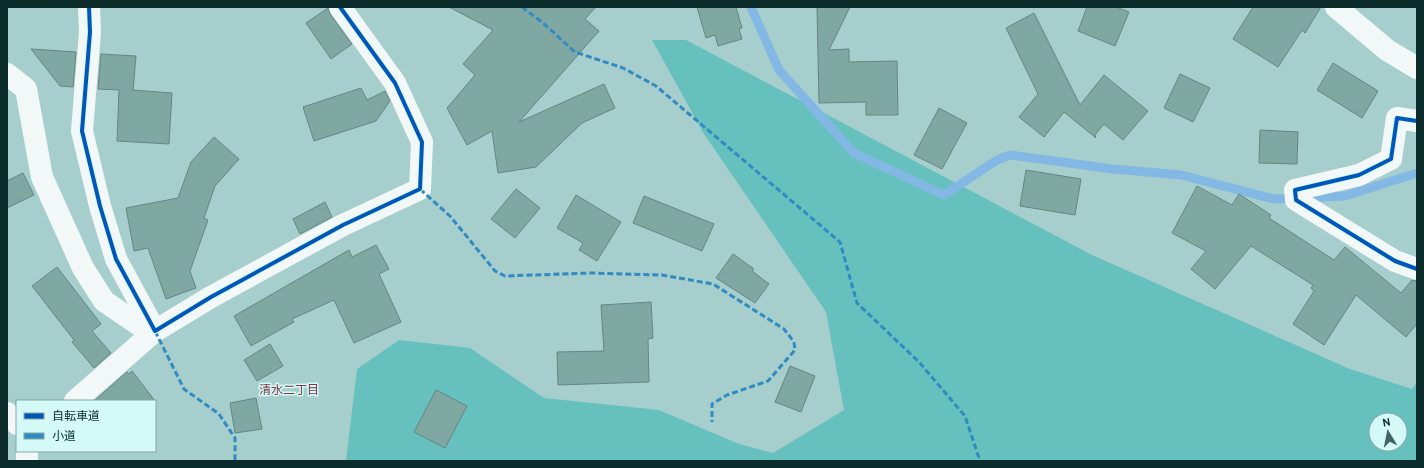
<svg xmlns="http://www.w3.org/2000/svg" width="1424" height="468" font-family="Cabin,'Noto Sans JP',sans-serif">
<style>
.forest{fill:#66c1be;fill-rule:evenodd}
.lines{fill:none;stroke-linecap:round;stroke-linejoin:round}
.stream{stroke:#84b8e4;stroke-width:9}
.building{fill:#80a8a2;stroke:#668582}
.minor{stroke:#f2f8f8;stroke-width:22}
.quiet{stroke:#328ac2;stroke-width:3;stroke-dasharray:6 3;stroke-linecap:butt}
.cycleway-casing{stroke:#d4f9f7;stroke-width:6}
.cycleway{stroke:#0057b8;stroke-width:4}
.labels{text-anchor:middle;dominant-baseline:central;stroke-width:3;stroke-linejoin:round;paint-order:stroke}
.neighbourhood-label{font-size:12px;fill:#7e3642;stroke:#d4f9f7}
</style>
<rect width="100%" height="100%" fill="#a6cecd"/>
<!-- forest -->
<path class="forest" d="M 652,40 L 686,40 L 1092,255 L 1350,369 L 1412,389 L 1417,382 L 1417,461 L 346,461 L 357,369 L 399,340 L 470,348 L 544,398 L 659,410 L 739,444 L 773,453 L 844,410 L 826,312 L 704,134 ZM 1376,420 L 1400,420 L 1400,444 L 1376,444 Z"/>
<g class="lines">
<!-- stream -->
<path class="stream" d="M 751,7 L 779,70 L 854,153 L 944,195 L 997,160 L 1010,155 L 1113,169 L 1181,175 L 1274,199 L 1345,196 L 1417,173"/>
</g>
<!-- building -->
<path class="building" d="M 449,7 L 596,7 L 585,19 L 599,31 L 519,122 L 604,84 L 615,108 L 582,123 L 536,167 L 498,173 L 492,131 L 467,145 L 447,108 L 475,75 L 463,64 L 493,30 Z
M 697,7 L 736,7 L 742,28 L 739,29 L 742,39 L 718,46 L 715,35 L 706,38 Z
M 817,7 L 850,7 L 829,50 L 849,49 L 849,62 L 897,61 L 898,115 L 866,115 L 866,102 L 819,103 Z
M 1087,7 L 1116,7 L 1129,12 L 1115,46 L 1078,31 Z
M 1253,7 L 1321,7 L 1305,33 L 1302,30 L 1278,67 L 1233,39 Z
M 328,8 L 330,14 L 352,44 L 331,59 L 306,23 Z
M 1034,13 L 1080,105 L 1104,75 L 1148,111 L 1123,140 L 1104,124 L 1095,135 L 1096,138 L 1064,112 L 1044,137 L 1019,117 L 1038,94 L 1006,28 Z
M 31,49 L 76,52 L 73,87 L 60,86 Z
M 101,54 L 136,56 L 133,90 L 172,93 L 169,144 L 117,141 L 119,90 L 98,89 Z
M 1333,63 L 1378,91 L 1362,118 L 1317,90 Z
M 1180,74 L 1210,88 L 1193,122 L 1164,108 Z
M 361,88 L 367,100 L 385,91 L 390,101 L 376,121 L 314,141 L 303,107 Z
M 939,108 L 967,123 L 942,169 L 914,155 Z
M 1260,130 L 1298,132 L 1297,164 L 1259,163 Z
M 214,137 L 239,159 L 215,186 L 204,218 L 208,220 L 190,271 L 196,288 L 166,299 L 148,248 L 134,251 L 126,208 L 178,198 L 191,162 Z
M 1026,170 L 1081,179 L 1075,215 L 1020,206 Z
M 23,173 L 34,195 L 7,208 L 7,181 Z
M 1197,186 L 1232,205 L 1239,194 L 1271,215 L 1269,218 L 1334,260 L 1345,247 L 1401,293 L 1412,280 L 1417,281 L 1417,324 L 1406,337 L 1356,295 L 1324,345 L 1293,324 L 1314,291 L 1311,288 L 1313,285 L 1251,246 L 1215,289 L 1191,269 L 1206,251 L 1172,233 Z
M 516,189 L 540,208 L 515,238 L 491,219 Z
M 576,195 L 621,222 L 597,261 L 579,250 L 583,243 L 557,228 Z
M 644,196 L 714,224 L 702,251 L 633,223 Z
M 325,202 L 332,217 L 300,234 L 293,219 Z
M 376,245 L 389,269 L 379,274 L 401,322 L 354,343 L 334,300 L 292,319 L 294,322 L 251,346 L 234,316 L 349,250 L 352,257 Z
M 733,254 L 754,269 L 752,271 L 769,284 L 755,303 L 716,278 Z
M 57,267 L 101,324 L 92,331 L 111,353 L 94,368 L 72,342 L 74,340 L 32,286 Z
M 651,302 L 653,338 L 648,339 L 649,382 L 558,385 L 557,352 L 604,351 L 601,305 Z
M 270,344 L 283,366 L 257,381 L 244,360 Z
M 790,366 L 815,376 L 801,412 L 775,402 Z
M 132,371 L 155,401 L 94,401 L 127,372 L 129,374 Z
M 436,390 L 467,406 L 445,448 L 414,432 Z
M 256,398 L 262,429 L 235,433 L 230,403 Z"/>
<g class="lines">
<!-- minor -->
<path class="minor" d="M 89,7 L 90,32 L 82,131 L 100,206 L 116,259 L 155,331 L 211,297 L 343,225 L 420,189 L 422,142 L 395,83 L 340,7
M 1336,7 L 1387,50 L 1417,68
M 7,74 L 26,89 L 42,177 L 83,268 L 104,301 L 139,325 L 155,331 L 75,401
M 1417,121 L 1397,118 L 1391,159 L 1359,175 L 1295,190 L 1296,200 L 1395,261 L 1417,269
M 7,413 L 17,424
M 27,451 L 27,461"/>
<!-- quiet -->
<path class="quiet" d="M 522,7 L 543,23 L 575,52 L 623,68 L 656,86 L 840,242 L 857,303 L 919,362 L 965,416 L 980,461
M 420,189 L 450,216 L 495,271 L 505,276 L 591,273 L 662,275 L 713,284 L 784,329 L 794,342 L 795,350 L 768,381 L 727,395 L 712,404 L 712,422
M 155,331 L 184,389 L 219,414 L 235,438 L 235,461"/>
<defs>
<path id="cycleway" d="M 89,7 L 90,32 L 82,131 L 100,206 L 116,259 L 155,331 L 211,297 L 343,225 L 420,189 L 422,142 L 395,83 L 340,7
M 1417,121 L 1397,118 L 1391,159 L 1359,175 L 1295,190 L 1296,200 L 1395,261 L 1417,269"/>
</defs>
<!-- cycleway casing -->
<use href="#cycleway" class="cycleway-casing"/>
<!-- cycleway -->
<use href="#cycleway" class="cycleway"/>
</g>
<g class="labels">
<!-- neighbourhood labels -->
<g class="neighbourhood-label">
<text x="289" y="389">清水二丁目</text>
</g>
</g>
<!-- border -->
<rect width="1424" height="468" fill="none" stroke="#0b2c2b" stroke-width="16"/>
<!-- legend -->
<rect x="16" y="400" width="140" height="52" fill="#d4f9f7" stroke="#84a7a5"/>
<rect x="24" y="413" width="20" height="6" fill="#0057b8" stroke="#84a7a5"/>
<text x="52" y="420" font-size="12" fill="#0b2c2b">自転車道</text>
<rect x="24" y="433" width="20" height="6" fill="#328ac2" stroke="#84a7a5"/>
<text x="52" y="440" font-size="12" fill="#0b2c2b">小道</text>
<!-- north arrow -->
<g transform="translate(1388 432) rotate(350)"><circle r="19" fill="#d4f9f7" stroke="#84a7a5"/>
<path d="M0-3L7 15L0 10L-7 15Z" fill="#416564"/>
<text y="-6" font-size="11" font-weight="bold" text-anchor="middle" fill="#0b2c2b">N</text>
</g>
</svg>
